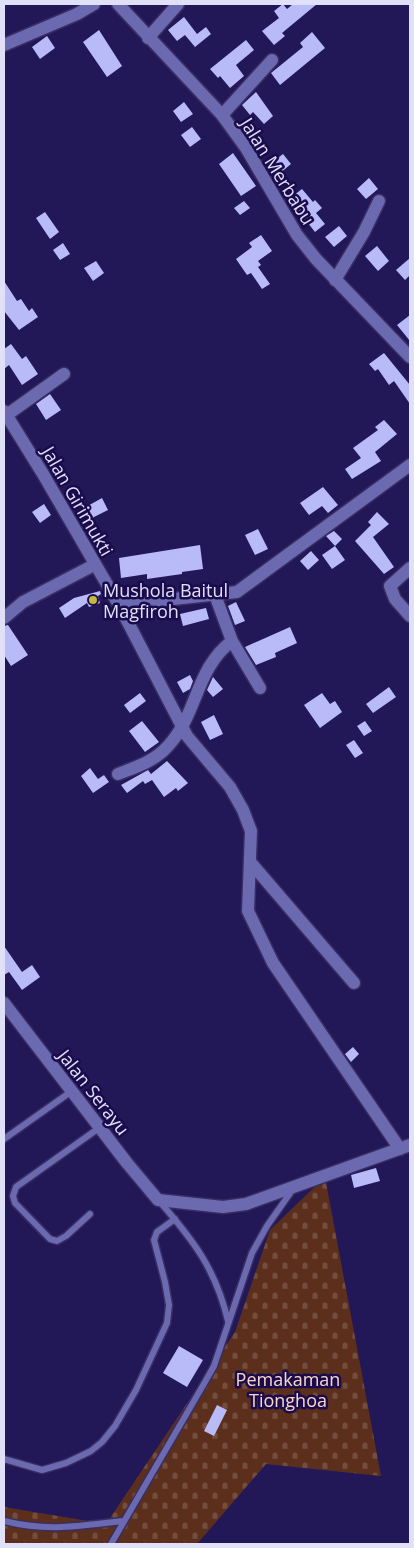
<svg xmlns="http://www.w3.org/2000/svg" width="414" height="1548" font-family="'Open Sans',sans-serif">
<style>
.cemetery{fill:url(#cemetery-stones)}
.building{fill:#b9baf8}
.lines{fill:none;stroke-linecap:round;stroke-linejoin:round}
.lane-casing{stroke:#392d61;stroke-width:9}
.street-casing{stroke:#392d61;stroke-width:15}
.lane{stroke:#6b69b0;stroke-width:6}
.street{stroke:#6b69b0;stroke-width:12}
.poi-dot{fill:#c7bb3b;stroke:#1a0c4c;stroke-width:2}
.labels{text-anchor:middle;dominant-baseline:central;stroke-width:5;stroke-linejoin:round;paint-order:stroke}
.street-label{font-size:18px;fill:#e0e1f9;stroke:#1a0c4c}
.poi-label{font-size:18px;fill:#e0e1f9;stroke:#1a0c4c;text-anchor:start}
.park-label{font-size:18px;fill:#fad6c7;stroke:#1a0c4c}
</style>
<defs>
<pattern id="cemetery-stones" width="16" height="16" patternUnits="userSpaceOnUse" patternTransform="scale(1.25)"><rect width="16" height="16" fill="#5c2f1c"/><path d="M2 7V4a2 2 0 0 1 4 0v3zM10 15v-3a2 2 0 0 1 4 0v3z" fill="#734d3e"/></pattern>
</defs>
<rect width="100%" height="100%" fill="#221858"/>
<!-- cemetery -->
<path class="cemetery" d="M 325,1177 L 381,1476 L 266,1464 L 197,1544 L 4,1544 L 4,1507 L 106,1524 L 235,1332 L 270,1230 Z"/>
<!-- building -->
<path class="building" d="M 283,4 L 287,9 L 293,4 L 317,4 L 282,33 L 285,36 L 274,45 L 262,31 L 279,18 L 274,11 Z
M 184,17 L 197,34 L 206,27 L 211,34 L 195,47 L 185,35 L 177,41 L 168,30 Z
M 99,30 L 122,66 L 107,77 L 83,42 Z
M 312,32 L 325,48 L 280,85 L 271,73 L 303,47 L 300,43 Z
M 47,36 L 55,48 L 40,59 L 32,47 Z
M 246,40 L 254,50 L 236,65 L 244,76 L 230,88 L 220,76 L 218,78 L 210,69 Z
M 256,92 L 273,116 L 264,124 L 253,112 L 250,115 L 242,105 Z
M 184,102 L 193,114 L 181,122 L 173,111 Z
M 192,127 L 201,139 L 190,147 L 181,135 Z
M 233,153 L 256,186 L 241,196 L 219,164 Z
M 283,154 L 291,164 L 279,174 L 270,164 Z
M 369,178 L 378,189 L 366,199 L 357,189 Z
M 302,189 L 313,202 L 315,200 L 322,208 L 316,213 L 325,224 L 315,232 L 289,199 Z
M 244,201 L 250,208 L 240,215 L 234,208 Z
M 45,212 L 59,232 L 50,239 L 36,218 Z
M 339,226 L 347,236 L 334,247 L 325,237 Z
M 261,235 L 272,251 L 258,261 L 261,265 L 258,267 L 270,284 L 262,289 L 251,273 L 247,275 L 236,259 L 252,247 L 249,243 Z
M 63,243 L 70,254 L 60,260 L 53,250 Z
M 377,246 L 389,261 L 378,271 L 365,256 Z
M 410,258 L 410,275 L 405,280 L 396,270 Z
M 96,261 L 104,273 L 93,281 L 84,268 Z
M 4,281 L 17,301 L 21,299 L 29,311 L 32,308 L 38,317 L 19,330 L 4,311 Z
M 410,315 L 410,341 L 397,325 Z
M 11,344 L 22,359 L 26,356 L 38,374 L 22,385 L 9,365 L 4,369 L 4,349 Z
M 384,353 L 410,385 L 410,404 L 394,381 L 389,385 L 378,369 L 375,371 L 369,364 Z
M 50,394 L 61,410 L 46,420 L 36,404 Z
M 384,420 L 397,434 L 375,452 L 381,461 L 352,479 L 345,469 L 361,458 L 353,448 L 378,430 L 375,427 Z
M 323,487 L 338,505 L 328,513 L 322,506 L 309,515 L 300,503 Z
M 102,498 L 108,510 L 90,519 L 84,508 Z
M 44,504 L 51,515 L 40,523 L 32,512 Z
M 377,512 L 389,524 L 373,537 L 394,567 L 384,574 L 355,541 L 371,525 L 368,522 Z
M 258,529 L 268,549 L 255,555 L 245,535 Z
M 334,531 L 342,539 L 335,546 L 326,536 Z
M 200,545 L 203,569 L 182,572 L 182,574 L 147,579 L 147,574 L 121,578 L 119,558 Z
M 335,546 L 345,560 L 332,569 L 322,555 Z
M 311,551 L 319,560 L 308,570 L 300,561 Z
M 100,591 L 101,594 L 98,596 L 100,603 L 89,607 L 87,603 L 65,618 L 59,608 L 74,598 Z
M 236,602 L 245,621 L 235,625 L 228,606 Z
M 206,608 L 209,619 L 183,626 L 180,614 Z
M 8,625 L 28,655 L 11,666 L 4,655 L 4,626 Z
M 290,627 L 297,643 L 275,653 L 276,657 L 256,665 L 245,647 Z
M 190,675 L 193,681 L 190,689 L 183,693 L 177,682 Z
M 213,677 L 223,689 L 213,697 L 207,690 Z
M 389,687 L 396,697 L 373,713 L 366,704 Z
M 140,693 L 146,701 L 130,713 L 124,705 Z
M 322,693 L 330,704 L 335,701 L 342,712 L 320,728 L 304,705 Z
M 214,715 L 223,734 L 210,740 L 201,722 Z
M 142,721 L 159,742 L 145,752 L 129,731 Z
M 365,721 L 372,731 L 364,736 L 357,726 Z
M 354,740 L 363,753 L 355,758 L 346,745 Z
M 167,761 L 188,783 L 178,791 L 176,788 L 164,797 L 152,780 L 145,784 L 143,781 L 127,793 L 121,785 L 148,770 L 151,774 Z
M 90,768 L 98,779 L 104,775 L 109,782 L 93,793 L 81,776 Z
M 4,946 L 22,972 L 32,965 L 40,977 L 22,990 L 9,972 L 4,975 Z
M 353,1047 L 359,1054 L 351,1062 L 345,1054 Z
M 376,1168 L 380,1181 L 354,1188 L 351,1175 Z
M 179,1346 L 203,1360 L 187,1387 L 163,1373 Z
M 217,1405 L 227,1410 L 214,1436 L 204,1431 Z"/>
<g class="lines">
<defs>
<path id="lane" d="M 4,1139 L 72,1091
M 160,1202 C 194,1241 216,1270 228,1321
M 90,1214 L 66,1236 L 57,1241 L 50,1239 L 15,1203 L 13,1196 L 16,1187 L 99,1128
M 4,1459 L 42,1470 L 66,1463 L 91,1451 L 102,1442 L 115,1426 L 136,1390 L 167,1323 L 169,1305 L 165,1282 L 154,1240 L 157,1232 L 175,1219
M 4,1521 C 48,1532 79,1526 123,1521
M 111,1544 L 205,1382 L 214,1366 L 252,1253 L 267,1226 L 293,1189"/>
<path id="street" d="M 118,4 L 222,115 L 246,148 L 297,235 L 316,259 L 410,357
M 148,38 L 178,4
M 4,45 L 77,14 L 94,4
M 222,115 L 272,60
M 335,280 L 364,232 L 379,201
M 4,411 L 43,474 L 119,605 L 187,736 L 230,787 L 243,810 L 251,831 L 248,911 L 273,963 L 400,1149
M 4,417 L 64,374
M 410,568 L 390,586 L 395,599 L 410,616
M 215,595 L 232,641 L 260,688
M 119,605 L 237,592 L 410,465
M 4,618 L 23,602 L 94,565
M 118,774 C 136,767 155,761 168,746 C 198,714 195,669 232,641
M 251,863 L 354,983
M 4,1003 L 127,1163 L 158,1200 L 223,1207 L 246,1204 L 410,1145"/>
</defs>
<!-- lane casing -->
<use href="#lane" class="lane-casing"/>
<!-- street casing -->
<use href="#street" class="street-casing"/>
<!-- lane -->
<use href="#lane" class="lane"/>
<!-- street -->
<use href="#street" class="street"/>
</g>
<!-- markers -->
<circle class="poi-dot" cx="93" cy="600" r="5"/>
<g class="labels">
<!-- street labels -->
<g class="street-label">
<text transform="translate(278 171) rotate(58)">Jalan Merbabu</text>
<text transform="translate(78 501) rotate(60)">Jalan Girimukti</text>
<text transform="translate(94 1092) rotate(52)">Jalan Serayu</text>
</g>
<!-- poi labels -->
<g class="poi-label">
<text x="103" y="590">Mushola Baitul<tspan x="103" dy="21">Magfiroh</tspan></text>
</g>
<!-- park labels -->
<g class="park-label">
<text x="288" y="1379">Pemakaman<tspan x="288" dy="21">Tionghoa</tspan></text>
</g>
</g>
<!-- border -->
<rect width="414" height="1548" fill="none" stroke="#e0e1f9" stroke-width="10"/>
</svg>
